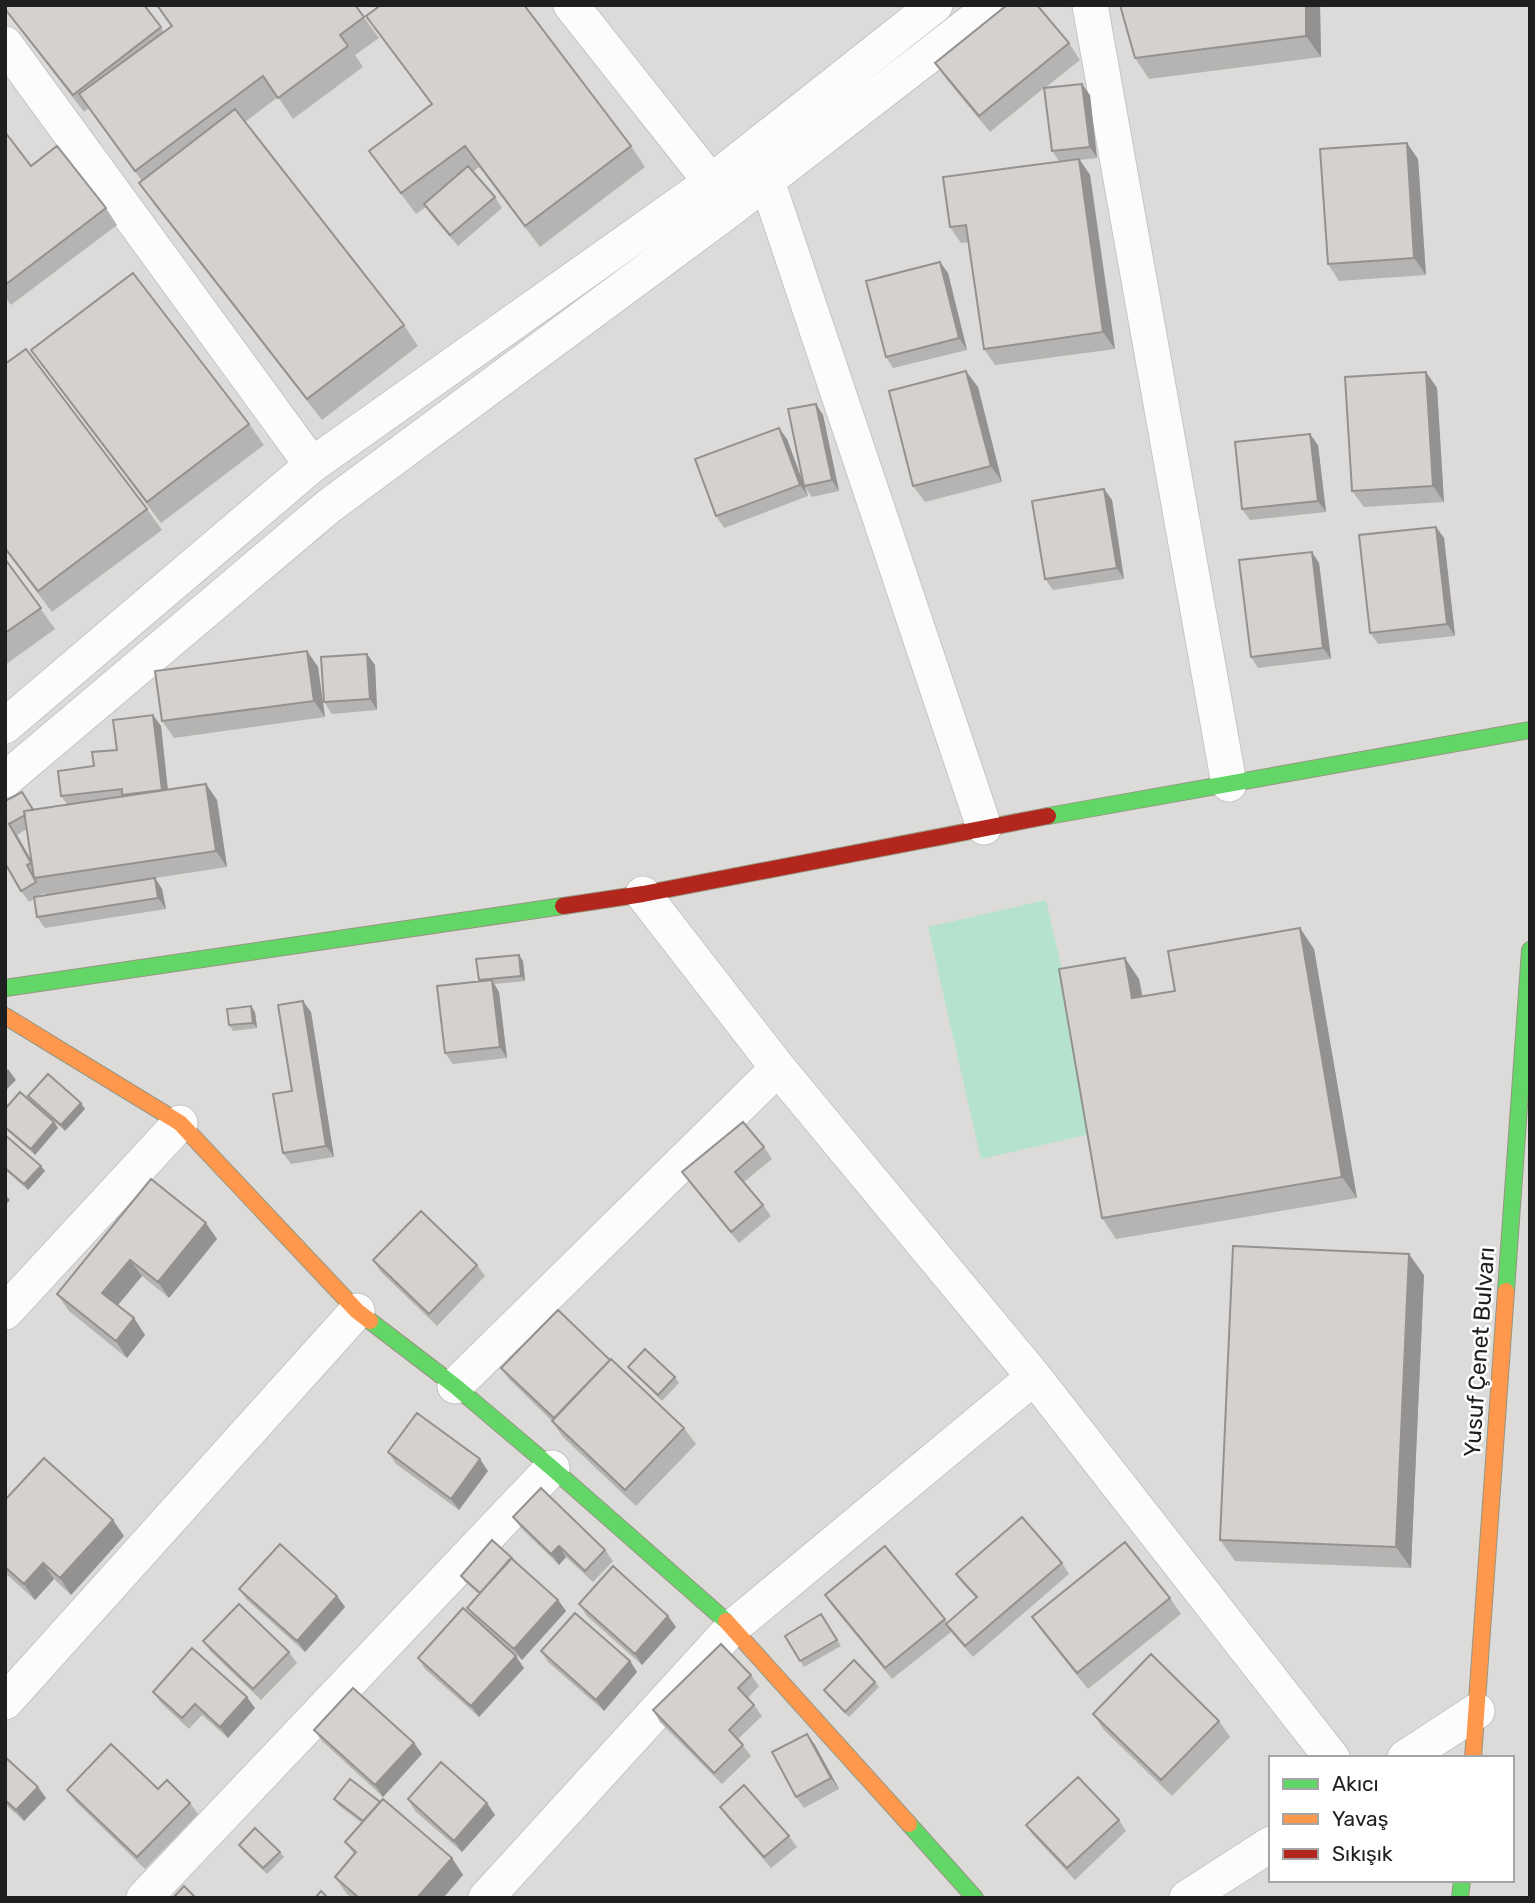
<svg xmlns="http://www.w3.org/2000/svg" width="1535" height="1903" font-family="Rubik,sans-serif">
<style>
.residential{fill:#dcdbd9;fill-rule:evenodd}
.pitch{fill:#b5e2ce}
.lines{fill:none;stroke-linecap:round;stroke-linejoin:round}
.street-casing{stroke:#c6c5c4;stroke-width:37}
.fast-casing{stroke:#969680;stroke-width:18}
.slow-casing{stroke:#969680;stroke-width:18}
.jam-casing{stroke:#969680;stroke-width:18}
.street{stroke:#fcfcfc;stroke-width:35}
.fast{stroke:#63d668;stroke-width:16}
.slow{stroke:#ff974d;stroke-width:16}
.jam{stroke:#b3261e;stroke-width:16}
.wall{fill:#b6b4b2;fill-rule:evenodd}
.shaded-wall{fill:#949291}
.building{fill:#d4d1cf;stroke:#949291;stroke-width:2}
.labels{text-anchor:middle;dominant-baseline:central;stroke-width:5;stroke-linejoin:round;paint-order:stroke}
.street-label{font-size:23px;fill:#1f1f1f;stroke:#fff}
</style>
<rect width="100%" height="100%" fill="#edebe8"/>
<!-- residential -->
<path class="residential" d="M 5,5 L 1530,5 L 1530,1898 L 5,1898 ZM 1271,1758 L 1512,1758 L 1512,1880 L 1271,1880 Z"/>
<!-- pitch -->
<path class="pitch" d="M 1046,900 L 1099,1132 L 981,1159 L 928,927 Z"/>
<g class="lines">
<defs>
<path id="street" d="M 571,5 L 711,182
M 1090,5 L 1229,784
M 5,44 L 312,465
M 767,181 L 984,827
M 5,726 L 312,465 L 711,182 L 935,5
M 5,780 L 329,506 L 729,210 L 994,5
M 643,894 L 778,1068 L 1034,1377 L 1332,1758
M 5,1312 L 180,1123
M 455,1386 L 778,1068
M 5,1702 L 357,1311
M 1405,1758 L 1477,1711
M 144,1898 L 552,1468
M 486,1898 L 733,1627 L 1034,1377
M 1187,1898 L 1271,1844"/>
<path id="fast" d="M 1048,816 L 1530,730
M 5,988 L 563,906
M 1506,1291 L 1530,950
M 370,1321 L 455,1386 L 552,1468 L 726,1621
M 909,1824 L 975,1898
M 1460,1898 L 1462,1880"/>
<path id="slow" d="M 5,1016 L 180,1123 L 357,1311 L 370,1321
M 726,1621 L 909,1824
M 1473,1758 L 1506,1291"/>
<path id="jam" d="M 563,906 L 643,894 L 1048,816"/>
</defs>
<!-- street casing -->
<use href="#street" class="street-casing"/>
<!-- fast casing -->
<use href="#fast" class="fast-casing"/>
<!-- slow casing -->
<use href="#slow" class="slow-casing"/>
<!-- jam casing -->
<use href="#jam" class="jam-casing"/>
<!-- street -->
<use href="#street" class="street"/>
<!-- fast -->
<use href="#fast" class="fast"/>
<!-- slow -->
<use href="#slow" class="slow"/>
<!-- jam -->
<use href="#jam" class="jam"/>
</g>
<!-- wall -->
<path class="wall" d="M 5,5 L 144,5 L 164,32 L 171,26 L 156,5 L 355,5 L 379,38 L 355,55 L 363,67 L 293,119 L 278,97 L 245,122 L 404,325 L 418,346 L 322,420 L 154,204 L 139,183 L 142,181 L 89,108 L 84,112 L 5,10 Z
M 1120,5 L 1320,5 L 1321,57 L 1149,79 L 1135,58 Z
M 366,16 L 631,146 L 645,167 L 540,247 L 479,167 L 473,172 L 495,197 L 502,208 L 458,246 L 432,216 L 426,207 L 416,214 L 369,151 L 431,104 Z
M 1069,43 L 1080,60 L 1046,87 L 1090,95 L 1097,158 L 1080,160 L 1090,175 L 1115,349 L 995,365 L 984,349 L 969,242 L 961,243 L 950,227 L 1059,161 L 1052,151 L 1044,88 L 990,132 L 947,80 L 935,63 Z
M 5,132 L 31,166 L 106,208 L 117,225 L 11,305 L 5,297 Z
M 1418,159 L 1426,275 L 1339,281 L 1328,264 Z
M 948,273 L 967,350 L 893,368 L 886,357 Z
M 31,350 L 249,424 L 264,445 L 161,523 L 46,371 Z
M 5,364 L 147,509 L 162,530 L 52,612 L 5,550 Z
M 1426,372 L 1437,388 L 1444,502 L 1364,507 L 1352,491 Z
M 978,387 L 1002,482 L 925,502 L 913,486 Z
M 816,404 L 823,415 L 839,491 L 812,497 L 804,486 Z
M 787,439 L 808,496 L 724,528 L 716,516 Z
M 1318,445 L 1326,512 L 1250,520 L 1242,509 Z
M 1104,489 L 1112,500 L 1124,579 L 1053,590 L 1045,579 Z
M 1436,527 L 1444,538 L 1455,636 L 1378,644 L 1370,633 Z
M 5,559 L 55,629 L 5,665 Z
M 1319,563 L 1331,659 L 1258,668 L 1251,657 Z
M 307,651 L 318,667 L 325,717 L 174,738 L 162,721 Z
M 367,654 L 375,665 L 377,710 L 332,714 L 324,702 Z
M 153,715 L 161,726 L 168,789 L 206,784 L 217,800 L 227,867 L 155,878 L 162,889 L 166,909 L 45,928 L 37,917 L 34,899 L 29,902 L 21,891 L 5,801 L 22,792 L 34,809 L 67,804 L 61,796 L 117,750 ZM 27,829 L 32,861 L 17,835 ZM 137,881 L 37,897 L 44,893 L 46,895 Z
M 1314,949 L 1357,1198 L 1116,1239 L 1102,1218 L 1139,979 L 1143,997 L 1175,991 Z
M 523,961 L 525,981 L 494,984 L 499,992 L 507,1058 L 453,1064 L 445,1053 L 480,982 L 479,980 Z
M 255,1012 L 257,1028 L 233,1031 L 229,1025 Z
M 311,1012 L 334,1157 L 291,1164 L 283,1153 L 292,1091 Z
M 28,1096 L 85,1109 L 65,1131 L 32,1102 Z
M 5,1109 L 54,1122 L 58,1128 L 35,1155 L 5,1129 Z
M 5,1135 L 45,1171 L 28,1190 L 5,1170 Z
M 764,1147 L 772,1159 L 744,1182 L 763,1205 L 771,1216 L 739,1243 L 690,1183 L 682,1172 Z
M 151,1179 L 217,1239 L 169,1298 L 142,1276 L 117,1305 L 134,1318 L 145,1335 L 127,1358 L 69,1311 L 57,1294 Z
M 373,1260 L 477,1265 L 485,1276 L 437,1326 L 381,1272 Z
M 1424,1275 L 1411,1568 L 1235,1561 L 1220,1540 Z
M 610,1360 L 684,1428 L 696,1444 L 636,1506 L 563,1437 L 552,1421 L 509,1379 L 501,1368 Z
M 628,1367 L 675,1377 L 679,1383 L 662,1401 L 632,1372 Z
M 388,1452 L 488,1471 L 459,1510 L 396,1464 Z
M 5,1500 L 124,1536 L 71,1595 L 54,1579 L 35,1600 L 5,1573 Z
M 513,1517 L 605,1550 L 613,1561 L 593,1582 L 566,1557 L 559,1565 L 521,1528 Z
M 885,1546 L 948,1623 L 976,1598 L 964,1585 L 956,1574 L 1062,1563 L 1069,1574 L 973,1657 L 951,1632 L 892,1679 L 832,1606 L 825,1595 Z
M 461,1576 L 558,1600 L 566,1611 L 522,1660 L 475,1619 L 467,1608 L 479,1594 L 465,1582 Z
M 239,1589 L 337,1596 L 345,1607 L 305,1652 L 247,1600 Z
M 1170,1598 L 1181,1614 L 1088,1689 L 1043,1633 L 1032,1617 Z
M 579,1604 L 668,1616 L 676,1627 L 642,1665 L 587,1616 Z
M 825,1620 L 841,1646 L 804,1667 L 800,1661 Z
M 203,1641 L 289,1652 L 297,1663 L 261,1700 L 211,1652 Z
M 541,1651 L 630,1661 L 637,1672 L 604,1711 L 548,1662 Z
M 418,1658 L 524,1668 L 479,1717 L 425,1669 Z
M 751,1675 L 759,1686 L 748,1698 L 754,1705 L 762,1716 L 738,1739 L 751,1756 L 722,1784 L 660,1722 L 653,1710 Z
M 875,1682 L 879,1687 L 849,1717 L 828,1696 L 824,1690 Z
M 153,1692 L 255,1708 L 228,1738 L 202,1715 L 189,1729 L 161,1703 Z
M 1093,1714 L 1219,1721 L 1230,1737 L 1172,1796 L 1104,1730 Z
M 314,1730 L 414,1743 L 422,1754 L 383,1797 L 322,1741 Z
M 807,1734 L 815,1745 L 839,1789 L 804,1808 L 796,1797 Z
M 5,1757 L 38,1787 L 46,1798 L 24,1821 L 5,1804 Z
M 158,1789 L 190,1803 L 198,1814 L 145,1869 L 75,1801 L 67,1790 Z
M 334,1799 L 452,1858 L 463,1875 L 443,1898 L 351,1898 L 346,1893 L 335,1877 L 354,1854 L 345,1842 L 362,1823 L 338,1805 Z
M 408,1799 L 495,1815 L 462,1852 L 415,1811 Z
M 720,1807 L 789,1836 L 797,1847 L 771,1868 L 728,1818 Z
M 1119,1820 L 1126,1831 L 1075,1880 L 1034,1836 L 1026,1825 Z
M 239,1845 L 280,1852 L 284,1857 L 267,1874 L 243,1851 Z"/>
<!-- shaded-wall -->
<path class="shaded-wall" d="M 1306,5 L 1320,5 L 1321,57 L 1306,36 Z
M 1082,84 L 1090,95 L 1097,158 L 1090,147 Z
M 1407,143 L 1418,159 L 1426,275 L 1414,258 Z
M 1079,159 L 1090,175 L 1115,349 L 1103,332 Z
M 940,262 L 948,273 L 967,350 L 959,338 Z
M 966,371 L 978,387 L 1002,482 L 991,466 Z
M 1426,372 L 1437,388 L 1444,502 L 1433,486 Z
M 816,404 L 823,415 L 839,491 L 832,480 Z
M 779,428 L 787,439 L 808,496 L 800,485 Z
M 1310,434 L 1318,445 L 1326,512 L 1318,501 Z
M 1104,489 L 1112,500 L 1124,579 L 1117,568 Z
M 1436,527 L 1444,538 L 1455,636 L 1447,624 Z
M 1312,552 L 1319,563 L 1331,659 L 1323,648 Z
M 307,651 L 318,667 L 325,717 L 314,701 Z
M 367,654 L 375,665 L 377,710 L 370,699 Z
M 153,715 L 161,726 L 169,802 L 162,791 Z
M 206,784 L 217,800 L 227,867 L 216,851 Z
M 9,824 L 17,835 L 39,874 L 31,863 Z
M 155,878 L 162,889 L 166,909 L 158,898 Z
M 1300,928 L 1314,949 L 1357,1198 L 1342,1177 Z
M 519,955 L 523,961 L 525,981 L 521,976 Z
M 1125,958 L 1139,979 L 1146,1019 L 1132,998 Z
M 492,980 L 499,992 L 507,1058 L 500,1047 Z
M 303,1001 L 311,1012 L 334,1157 L 326,1146 Z
M 251,1006 L 255,1012 L 257,1028 L 253,1023 Z
M 8,1069 L 16,1080 L 5,1091 L 5,1072 Z
M 81,1103 L 85,1109 L 65,1131 L 61,1125 Z
M 54,1122 L 58,1128 L 35,1155 L 31,1149 Z
M 41,1166 L 45,1171 L 28,1190 L 24,1184 Z
M 5,1194 L 10,1200 L 5,1206 Z
M 206,1223 L 217,1239 L 169,1298 L 158,1282 Z
M 1409,1254 L 1424,1275 L 1411,1568 L 1396,1547 Z
M 130,1260 L 142,1276 L 114,1310 L 102,1293 Z
M 134,1318 L 145,1335 L 127,1358 L 116,1341 Z
M 480,1459 L 488,1471 L 459,1510 L 451,1499 Z
M 113,1520 L 124,1536 L 71,1595 L 60,1578 Z
M 559,1546 L 566,1557 L 559,1565 L 551,1554 Z
M 43,1563 L 54,1579 L 35,1600 L 24,1584 Z
M 337,1596 L 345,1607 L 305,1652 L 297,1641 Z
M 558,1600 L 566,1611 L 522,1660 L 514,1649 Z
M 668,1616 L 676,1627 L 642,1665 L 635,1654 Z
M 516,1656 L 524,1668 L 479,1717 L 471,1706 Z
M 630,1661 L 637,1672 L 604,1711 L 596,1700 Z
M 247,1697 L 255,1708 L 228,1738 L 220,1727 Z
M 807,1734 L 815,1745 L 839,1789 L 831,1778 Z
M 414,1743 L 422,1754 L 383,1797 L 375,1785 Z
M 38,1787 L 46,1798 L 24,1821 L 16,1810 Z
M 487,1803 L 495,1815 L 462,1852 L 454,1841 Z
M 452,1858 L 463,1875 L 443,1898 L 417,1898 Z"/>
<!-- building -->
<path class="building" d="M 5,5 L 144,5 L 161,27 L 73,95 L 5,9 Z
M 157,5 L 355,5 L 364,17 L 340,35 L 348,46 L 278,98 L 263,76 L 135,171 L 79,94 L 172,26 Z
M 381,5 L 524,5 L 631,146 L 525,226 L 465,146 L 401,193 L 369,151 L 432,104 L 366,16 Z
M 1007,5 L 1037,5 L 1069,43 L 979,116 L 935,63 Z
M 1120,5 L 1306,5 L 1306,36 L 1135,58 Z
M 1082,84 L 1090,147 L 1052,151 L 1044,88 Z
M 235,109 L 404,325 L 307,399 L 139,183 Z
M 5,132 L 31,166 L 57,146 L 106,208 L 5,285 Z
M 1407,143 L 1414,258 L 1328,264 L 1320,149 Z
M 1079,159 L 1103,332 L 984,349 L 966,225 L 950,227 L 943,177 Z
M 468,166 L 495,197 L 450,235 L 424,204 Z
M 940,262 L 959,338 L 886,357 L 866,281 Z
M 133,273 L 249,424 L 147,502 L 31,350 Z
M 26,349 L 147,509 L 38,591 L 5,548 L 5,364 Z
M 966,371 L 991,466 L 913,486 L 889,391 Z
M 1426,372 L 1433,486 L 1352,491 L 1345,377 Z
M 816,404 L 832,480 L 804,486 L 788,409 Z
M 779,428 L 800,485 L 716,516 L 695,459 Z
M 1310,434 L 1318,501 L 1242,509 L 1235,442 Z
M 1104,489 L 1117,568 L 1045,579 L 1032,501 Z
M 1436,527 L 1447,624 L 1370,633 L 1359,535 Z
M 1312,552 L 1323,648 L 1251,657 L 1239,560 Z
M 5,559 L 41,608 L 5,633 Z
M 307,651 L 314,701 L 162,721 L 155,671 Z
M 367,654 L 370,699 L 324,702 L 321,657 Z
M 153,715 L 162,790 L 122,795 L 122,789 L 61,796 L 58,771 L 94,766 L 92,752 L 117,750 L 113,720 Z
M 206,784 L 216,851 L 34,878 L 24,811 Z
M 22,792 L 33,810 L 24,811 L 25,815 L 9,824 L 31,863 L 27,865 L 36,882 L 21,891 L 5,863 L 5,801 Z
M 155,878 L 158,898 L 37,917 L 34,897 Z
M 1300,928 L 1342,1177 L 1102,1218 L 1059,969 L 1125,958 L 1132,998 L 1175,991 L 1168,951 Z
M 519,955 L 521,976 L 479,980 L 476,959 Z
M 492,980 L 500,1047 L 445,1053 L 437,986 Z
M 303,1001 L 326,1146 L 283,1153 L 273,1094 L 292,1091 L 278,1005 Z
M 251,1006 L 253,1023 L 229,1025 L 227,1009 Z
M 48,1074 L 81,1103 L 61,1125 L 28,1096 Z
M 20,1092 L 54,1122 L 31,1149 L 5,1127 L 5,1109 Z
M 743,1122 L 764,1147 L 735,1172 L 763,1205 L 731,1232 L 682,1172 Z
M 5,1135 L 41,1166 L 24,1184 L 5,1168 Z
M 151,1179 L 206,1223 L 158,1282 L 130,1260 L 102,1293 L 134,1318 L 116,1341 L 57,1294 Z
M 421,1211 L 477,1265 L 429,1314 L 373,1260 Z
M 1233,1246 L 1409,1254 L 1396,1547 L 1220,1540 Z
M 558,1310 L 610,1360 L 554,1418 L 501,1368 Z
M 645,1349 L 675,1377 L 658,1395 L 628,1367 Z
M 611,1359 L 684,1428 L 625,1490 L 552,1421 Z
M 417,1413 L 480,1459 L 451,1499 L 388,1452 Z
M 44,1458 L 113,1520 L 60,1578 L 43,1563 L 24,1584 L 5,1567 L 5,1500 Z
M 541,1488 L 605,1550 L 585,1571 L 559,1546 L 551,1554 L 513,1517 Z
M 1022,1517 L 1062,1563 L 965,1646 L 946,1624 L 977,1597 L 956,1574 Z
M 492,1540 L 512,1558 L 480,1593 L 461,1576 Z
M 1125,1542 L 1170,1598 L 1077,1673 L 1032,1617 Z
M 280,1544 L 337,1596 L 297,1641 L 239,1589 Z
M 885,1546 L 945,1619 L 885,1668 L 825,1595 Z
M 511,1558 L 558,1600 L 514,1649 L 467,1608 Z
M 613,1566 L 668,1616 L 635,1654 L 579,1604 Z
M 239,1604 L 289,1652 L 253,1689 L 203,1641 Z
M 463,1608 L 516,1656 L 471,1706 L 418,1658 Z
M 575,1613 L 630,1661 L 596,1700 L 541,1651 Z
M 821,1614 L 837,1640 L 800,1661 L 785,1636 Z
M 721,1644 L 751,1675 L 738,1688 L 754,1705 L 729,1730 L 743,1745 L 714,1773 L 653,1710 Z
M 192,1648 L 247,1697 L 220,1727 L 195,1704 L 182,1718 L 153,1692 Z
M 1151,1654 L 1219,1721 L 1161,1780 L 1093,1714 Z
M 854,1660 L 875,1682 L 845,1712 L 824,1690 Z
M 353,1688 L 414,1743 L 375,1785 L 314,1730 Z
M 807,1734 L 831,1778 L 796,1797 L 772,1752 Z
M 111,1744 L 158,1789 L 167,1780 L 190,1803 L 137,1857 L 67,1790 Z
M 5,1757 L 38,1787 L 16,1810 L 5,1800 Z
M 441,1762 L 487,1803 L 454,1841 L 408,1799 Z
M 1078,1777 L 1119,1820 L 1067,1868 L 1026,1825 Z
M 350,1779 L 380,1802 L 363,1821 L 334,1799 Z
M 744,1785 L 789,1836 L 764,1857 L 720,1807 Z
M 383,1799 L 452,1858 L 417,1898 L 359,1898 L 335,1877 L 356,1852 L 345,1842 Z
M 255,1828 L 280,1852 L 263,1868 L 239,1845 Z
M 184,1886 L 196,1898 L 173,1898 Z
M 321,1891 L 328,1898 L 315,1898 Z"/>
<g class="labels">
<!-- street labels -->
<g class="street-label">
<text transform="translate(1479 1352) rotate(-86)">Yusuf Çenet Bulvarı</text>
</g>
</g>
<!-- border -->
<rect width="1535" height="1903" fill="none" stroke="#1f1f1f" stroke-width="14"/>
<!-- legend -->
<rect x="1269" y="1756" width="245" height="126" fill="#ffffff" stroke="#a5a5a5" stroke-width="2"/>
<rect x="1283" y="1779" width="35" height="10" fill="#63d668" stroke="#a5a5a5" stroke-width="2"/>
<text x="1332" y="1791" font-size="21" fill="#1f1f1f">Akıcı</text>
<rect x="1283" y="1814" width="35" height="10" fill="#ff974d" stroke="#a5a5a5" stroke-width="2"/>
<text x="1332" y="1826" font-size="21" fill="#1f1f1f">Yavaş</text>
<rect x="1283" y="1849" width="35" height="10" fill="#b3261e" stroke="#a5a5a5" stroke-width="2"/>
<text x="1332" y="1861" font-size="21" fill="#1f1f1f">Sıkışık</text>
</svg>
